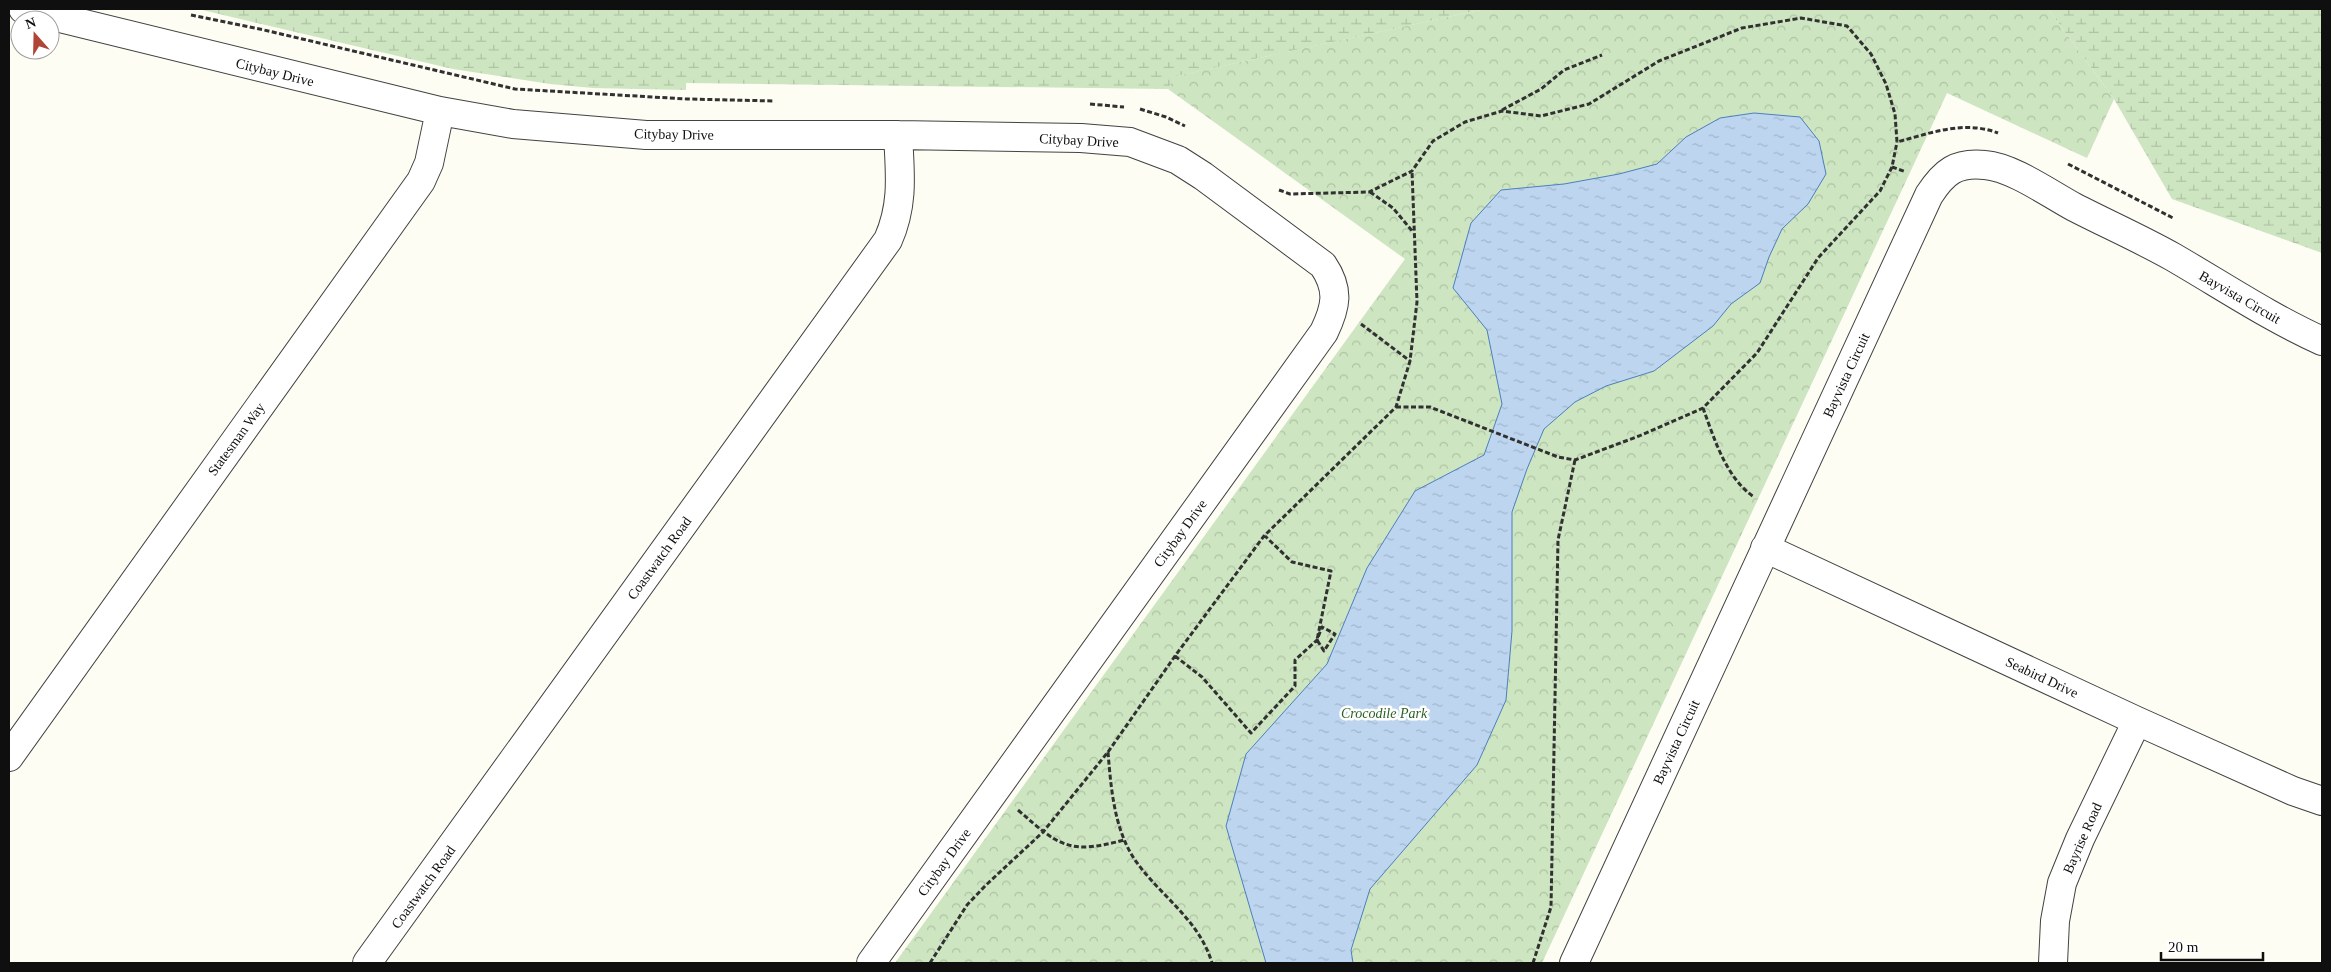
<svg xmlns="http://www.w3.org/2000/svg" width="2331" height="972" font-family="'Times New Roman',serif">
  <defs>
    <pattern id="wetland-marsh" width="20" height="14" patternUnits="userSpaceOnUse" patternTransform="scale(1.25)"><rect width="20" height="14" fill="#cde5c0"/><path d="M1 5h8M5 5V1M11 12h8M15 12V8" fill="none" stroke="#afc3a4"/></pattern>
    <pattern id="park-crowns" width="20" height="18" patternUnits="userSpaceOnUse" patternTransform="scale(1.25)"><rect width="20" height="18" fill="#cde5c0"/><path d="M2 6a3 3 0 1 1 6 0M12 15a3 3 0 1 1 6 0" fill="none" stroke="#afc3a4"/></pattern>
    <pattern id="water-ripples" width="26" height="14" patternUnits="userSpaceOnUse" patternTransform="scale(1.25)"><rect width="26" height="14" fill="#bdd5ef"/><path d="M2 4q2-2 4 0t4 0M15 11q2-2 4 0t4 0" fill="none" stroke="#a1b6cc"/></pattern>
  </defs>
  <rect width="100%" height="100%" fill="#fdfdf3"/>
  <path fill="url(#wetland-marsh)" d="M198 9H1485L1177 76 1168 89 686 83V90L593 88 550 84 453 69Z
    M2048 9H2322V253L2172 199 2114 99Z"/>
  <path fill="url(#park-crowns)" d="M1485 9H2048L2114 99 2087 158 1947 93 1542 963H895L1405 259 1168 89 1176 76Z"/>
  <path fill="url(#water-ripples)" stroke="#4c7fbe" d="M1754 113 1800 117 1819 141 1826 174 1808 204 1782 229 1769 257 1760 283 1731 304 1713 326 1654 371 1606 386 1575 402 1544 429 1527 469 1512 512V631L1506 700 1477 765 1370 889 1351 950 1353 963H1266L1226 826 1246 754 1327 664 1367 568 1415 491 1484 455 1502 404 1487 330 1453 288 1471 223 1501 190 1564 184 1619 174 1657 164 1686 137 1720 118Z"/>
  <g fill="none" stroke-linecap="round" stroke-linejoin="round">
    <defs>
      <path id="minor" d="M23 9 440 111 513 124 646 135H898L1081 138 1130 142 1178 160 1203 176 1323 265C1340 290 1336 307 1324 332L871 963
        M1765 548 2137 721 2293 791 2322 801
        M9 757 421 181 429 163 440 111
        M367 963 888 240C904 204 900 173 898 135
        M1574 963 1929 195C1944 172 1956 162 1985 165 2012 167 2050 194 2074 207 2107 224 2141 239 2173 257 2223 286 2269 317 2322 341
        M2053 963 2055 921 2062 883 2080 839 2137 721"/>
    </defs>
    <use href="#minor" stroke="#424242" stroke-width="30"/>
    <path stroke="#313131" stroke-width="3" stroke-dasharray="5 2.5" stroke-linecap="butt" d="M191 15 264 30 515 89 687 99 774 101
      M1090 104 1124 107
      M1140 109 1166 117 1185 126
      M1502 110 1541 89 1564 70 1602 55
      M2068 164 2173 218
      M1892 167 1906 172
      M1279 190 1290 194 1369 192 1412 171 1433 141 1465 122 1502 111 1541 116 1589 104 1659 61 1742 28 1801 18 1847 26 1871 54 1886 84 1895 114 1897 142C1931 133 1964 120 1998 133
      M1370 192 1393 208 1413 232
      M1361 324 1410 361
      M1396 407H1430L1558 457 1575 460 1639 436 1703 408 1757 353 1818 258 1880 191 1892 167 1897 142
      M1703 408C1714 438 1726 478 1754 497
      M1175 656 1202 677 1251 733 1295 686V660L1317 640 1322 627 1335 634 1324 651 1317 640 1331 571 1292 562 1265 536
      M1108 752 1175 656 1264 536 1396 407 1410 361 1417 302 1412 171
      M1018 810C1059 846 1069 855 1124 840
      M930 963 967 905 986 885 1043 832 1108 752C1111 788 1114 829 1135 860 1160 896 1199 919 1212 963
      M1533 963 1551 907 1558 540 1575 460"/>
    <use href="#minor" stroke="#fff" stroke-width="28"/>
  </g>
  <g text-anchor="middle" stroke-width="5" stroke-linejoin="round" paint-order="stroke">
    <g font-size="14" fill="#0f0f0f" stroke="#fff">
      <text transform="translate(275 72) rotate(14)" y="5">Citybay Drive</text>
      <text transform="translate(674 134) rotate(1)" y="5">Citybay Drive</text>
      <text transform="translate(1079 140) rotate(3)" y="5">Citybay Drive</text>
      <text transform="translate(2240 297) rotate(30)" y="5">Bayvista Circuit</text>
      <text transform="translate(1846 375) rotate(-65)" y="5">Bayvista Circuit</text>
      <text transform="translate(236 439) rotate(-54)" y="5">Statesman Way</text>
      <text transform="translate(1180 533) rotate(-54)" y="5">Citybay Drive</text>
      <text transform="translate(659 558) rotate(-54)" y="5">Coastwatch Road</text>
      <text transform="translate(2042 677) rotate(25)" y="5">Seabird Drive</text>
      <text transform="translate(1676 742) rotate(-65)" y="5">Bayvista Circuit</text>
      <text transform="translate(2082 838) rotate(-66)" y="5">Bayrise Road</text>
      <text transform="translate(944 862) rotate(-54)" y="5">Citybay Drive</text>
      <text transform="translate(423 887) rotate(-54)" y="5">Coastwatch Road</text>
    </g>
    <g font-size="14" font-style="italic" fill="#2a6026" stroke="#fff">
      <text x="1384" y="718">Crocodile Park</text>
    </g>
  </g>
  <rect width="2331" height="972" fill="none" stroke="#0f0f0f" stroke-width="20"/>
  <g transform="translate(35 35) rotate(340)"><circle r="24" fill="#ffffff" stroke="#9f9f9f"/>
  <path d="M0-4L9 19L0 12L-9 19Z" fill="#af4437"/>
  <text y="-8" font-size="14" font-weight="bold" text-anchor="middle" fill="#0f0f0f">N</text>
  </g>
  <path d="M2161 952v8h102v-8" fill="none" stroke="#0f0f0f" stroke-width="2.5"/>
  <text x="2168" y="952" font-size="15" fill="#0f0f0f" stroke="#ffffff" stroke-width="4" paint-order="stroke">20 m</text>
</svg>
